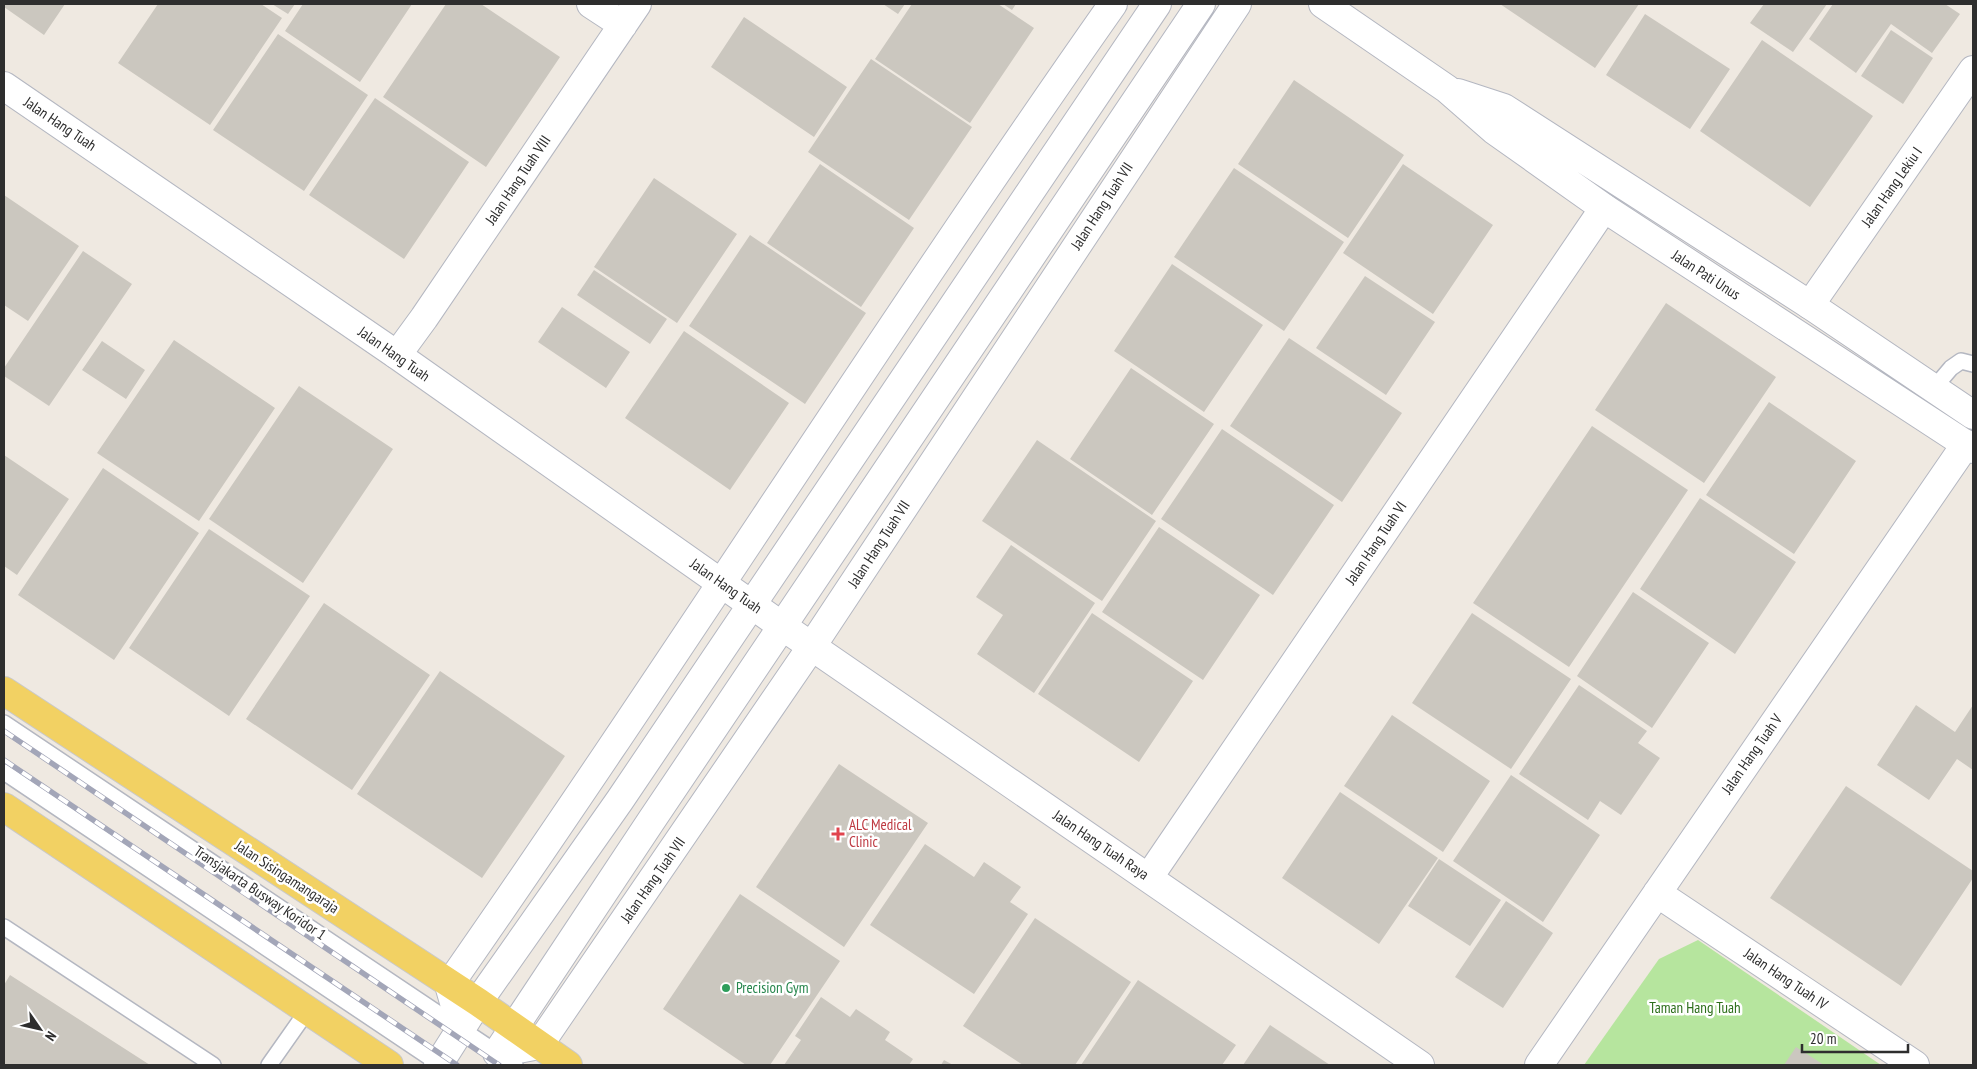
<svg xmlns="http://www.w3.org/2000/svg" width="1977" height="1069" font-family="'PT Sans Narrow',sans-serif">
  <rect width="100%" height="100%" fill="#efe9e1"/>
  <path fill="#b6e59e" d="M1698 940 1881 1065H1584L1659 959Z"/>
  <path fill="#cbc7bf" d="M4 4H65L44 35 4 7Z
    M158 4H261L282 18 210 125 118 63Z
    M272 4H295L288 14Z
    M303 4H412L360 82 285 31Z
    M446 4H481L560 57 486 167 383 97Z
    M883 4H905L898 14Z
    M912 4H998L1034 28 970 123 875 59Z
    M1003 4H1016L1012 10Z
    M1500 4H1639L1595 68Z
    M1764 4H1827L1793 52 1750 23Z
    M1833 4H1945L1960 14 1932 53 1891 24 1856 73 1809 39Z
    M1645 14 1730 69 1690 129 1606 75Z
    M744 17 847 87 814 137 711 67Z
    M1891 30 1933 58 1903 104 1861 76Z
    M278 34 368 95 304 191 213 130Z
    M1762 40 1873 116 1810 207 1700 131Z
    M871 59 972 127 909 220 808 152Z
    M1294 80 1404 155 1348 238 1238 164Z
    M375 98 469 162 404 259 309 195Z
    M820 164 914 228 861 307 767 243Z
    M1403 164 1493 225 1433 314 1343 253Z
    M1234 168 1344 242 1284 331 1174 257Z
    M654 178 737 234 677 323 594 267Z
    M4 195 79 246 28 321 4 305Z
    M750 235 866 313 805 404 689 326Z
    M83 251 132 284 49 406 4 376V368Z
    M1172 264 1263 325 1204 412 1114 351Z
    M594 270 667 319 650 344 577 295Z
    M1365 276 1435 322 1386 395 1316 348Z
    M1666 303 1776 377 1704 483 1595 410Z
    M562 307 630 352 606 388 538 342Z
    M684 331 789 403 730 490 625 418Z
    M1289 338 1402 413 1342 502 1230 426Z
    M174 340 275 408 199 521 97 453Z
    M102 341 145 370 126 399 82 370Z
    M1131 368 1214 424 1152 515 1070 459Z
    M299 386 393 449 303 583 209 519Z
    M1769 402 1856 461 1794 554 1706 495Z
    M1592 426 1688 490 1569 667 1473 603Z
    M1222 429 1334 505 1273 595 1161 519Z
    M1037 440 1156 521 1102 601 982 521Z
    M4 455 69 499 17 575 4 566Z
    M103 468 199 533 114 660 18 595Z
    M1700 498 1796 562 1735 654 1640 589Z
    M1159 527 1260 595 1203 680 1102 612Z
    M209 529 310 596 229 716 129 648Z
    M1011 545 1095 603 1034 693 977 654 1003 615 976 597Z
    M1633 592 1709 643 1652 728 1577 676Z
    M324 603 430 675 352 790 246 719Z
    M1092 613 1193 681 1139 762 1038 694Z
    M1472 613 1571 679 1511 769 1412 703Z
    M440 671 565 756 482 878 357 794Z
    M1579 685 1647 731 1638 743 1660 758 1621 815 1600 801 1588 820 1519 774Z
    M1916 705 1955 732 1973 705V770L1957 759 1929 800 1877 765Z
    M1392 715 1490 781 1443 852 1344 786Z
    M839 764 928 823 844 947 756 887Z
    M1511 775 1600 835 1543 922 1453 861Z
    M1846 786 1973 871V878L1901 986 1770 898Z
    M1340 792 1438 858 1379 944 1282 878Z
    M925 844 974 877 984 862 1021 887 1010 902 1028 914 974 994 870 925Z
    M1439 859 1501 900 1470 946 1408 906Z
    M740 894 840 961 770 1065H746L663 1009Z
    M1506 901 1553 933 1503 1008 1455 977Z
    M1035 918 1131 982 1075 1065H1023L963 1026Z
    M10 975 150 1065H4V985Z
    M1138 980 1236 1045 1222 1065H1081Z
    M821 997 850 1017 856 1009 890 1032 885 1040 913 1059 909 1065H784L801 1040 795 1036Z
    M1270 1025 1330 1065H1243Z
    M1796 1047 1824 1065H1784Z
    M944 1060 953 1065H941Z"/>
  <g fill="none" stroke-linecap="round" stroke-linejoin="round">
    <defs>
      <path id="lane" d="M1934 388 1951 368 1961 361 1973 364
        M4 723 515 1065
        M4 772 441 1065
        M4 927 213 1065
        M269 1065 307 1011"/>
      <path id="street" d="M591 4 623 25
        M1810 305 1973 70
        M397 355 424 318 637 4
        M1149 877 1604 208
        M1657 893 1915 1065
        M455 1006 449 985C675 661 886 327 1113 4
        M501 1047 651 821 1201 4
        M497 1053 539 1045 812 646 1237 4
        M438 1065 478 1002 620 800 1157 4
        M1539 1065 1966 444"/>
      <path id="secondary" d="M1323 4 1447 89 1494 130 1604 208 1973 449
        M4 86 397 355 782 626 1420 1065
        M1458 93 1504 108 1810 305 1973 415"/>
      <path id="primary" d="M4 691 478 1002 568 1065
        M4 807 389 1065"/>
    </defs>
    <use href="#lane" stroke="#b4b7c1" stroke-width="18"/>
    <use href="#street" stroke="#b4b7c1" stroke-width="30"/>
    <use href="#secondary" stroke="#b4b7c1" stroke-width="30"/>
    <use href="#primary" stroke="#c9c9c9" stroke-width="30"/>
    <use href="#lane" stroke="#fff" stroke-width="15"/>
    <use href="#street" stroke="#fff" stroke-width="28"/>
    <use href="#secondary" stroke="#fff" stroke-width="28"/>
    <use href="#primary" stroke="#f2d163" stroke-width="28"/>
    <defs>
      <path id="rail" d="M4 731 499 1065
        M4 760 457 1065"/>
    </defs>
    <use href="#rail" stroke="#a3a6b8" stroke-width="5.5"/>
    <use href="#rail" stroke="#fff" stroke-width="4" stroke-dasharray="11" stroke-linecap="butt"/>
  </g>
  <path fill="#e0444e" stroke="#fff" stroke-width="2" d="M835.5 826.5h5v5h5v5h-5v5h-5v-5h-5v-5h5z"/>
  <circle fill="#2e9e5b" stroke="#fff" stroke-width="2" cx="726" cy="988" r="5"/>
  <g text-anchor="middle" stroke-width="5" stroke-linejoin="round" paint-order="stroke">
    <g font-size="15" fill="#2e2e2e" stroke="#fff">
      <text transform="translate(60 124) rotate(34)" y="5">Jalan Hang Tuah</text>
      <text transform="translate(518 180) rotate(-56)" y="5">Jalan Hang Tuah VIII</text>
      <text transform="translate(1892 187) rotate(-55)" y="5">Jalan Hang Lekiu I</text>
      <text transform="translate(1102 206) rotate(-57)" y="5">Jalan Hang Tuah VII</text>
      <text transform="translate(1706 275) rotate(33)" y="5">Jalan Pati Unus</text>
      <text transform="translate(394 354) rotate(35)" y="5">Jalan Hang Tuah</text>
      <text transform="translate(1376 543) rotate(-56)" y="5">Jalan Hang Tuah VI</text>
      <text transform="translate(879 544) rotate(-57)" y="5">Jalan Hang Tuah VII</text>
      <text transform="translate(726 586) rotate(35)" y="5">Jalan Hang Tuah</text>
      <text transform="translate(1752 754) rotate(-55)" y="5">Jalan Hang Tuah V</text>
      <text transform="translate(1101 845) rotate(34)" y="5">Jalan Hang Tuah Raya</text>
      <text transform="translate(287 877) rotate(33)" y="5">Jalan Sisingamangaraja</text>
      <text transform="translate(653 880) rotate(-55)" y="5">Jalan Hang Tuah VII</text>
      <text transform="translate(260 893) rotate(34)" y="5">Transjakarta Busway Koridor 1</text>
      <text transform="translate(1786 979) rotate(34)" y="5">Jalan Hang Tuah IV</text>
    </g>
    <g font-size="15" fill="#be3a42" stroke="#fff" text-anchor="start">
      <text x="849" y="830">ALC Medical<tspan x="849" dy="17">Clinic</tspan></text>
    </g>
    <g font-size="15" fill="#27864d" stroke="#fff" text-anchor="start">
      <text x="736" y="993">Precision Gym</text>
    </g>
    <g font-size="15" fill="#2c6e1b" stroke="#fff">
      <text x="1695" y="1013">Taman Hang Tuah</text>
    </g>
  </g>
  <rect width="1977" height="1069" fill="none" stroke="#2e2e2e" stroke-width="10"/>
  <g transform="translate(40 1029) rotate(124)" stroke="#ffffff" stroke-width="4" paint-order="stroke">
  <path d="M0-4L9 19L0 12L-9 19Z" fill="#2e2e2e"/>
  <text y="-8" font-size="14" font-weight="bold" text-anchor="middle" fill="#2e2e2e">N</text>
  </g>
  <path d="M1802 1044v8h106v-8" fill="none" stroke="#2e2e2e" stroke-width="2.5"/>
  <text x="1810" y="1044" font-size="15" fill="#2e2e2e" stroke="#ffffff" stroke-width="4" paint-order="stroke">20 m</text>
</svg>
